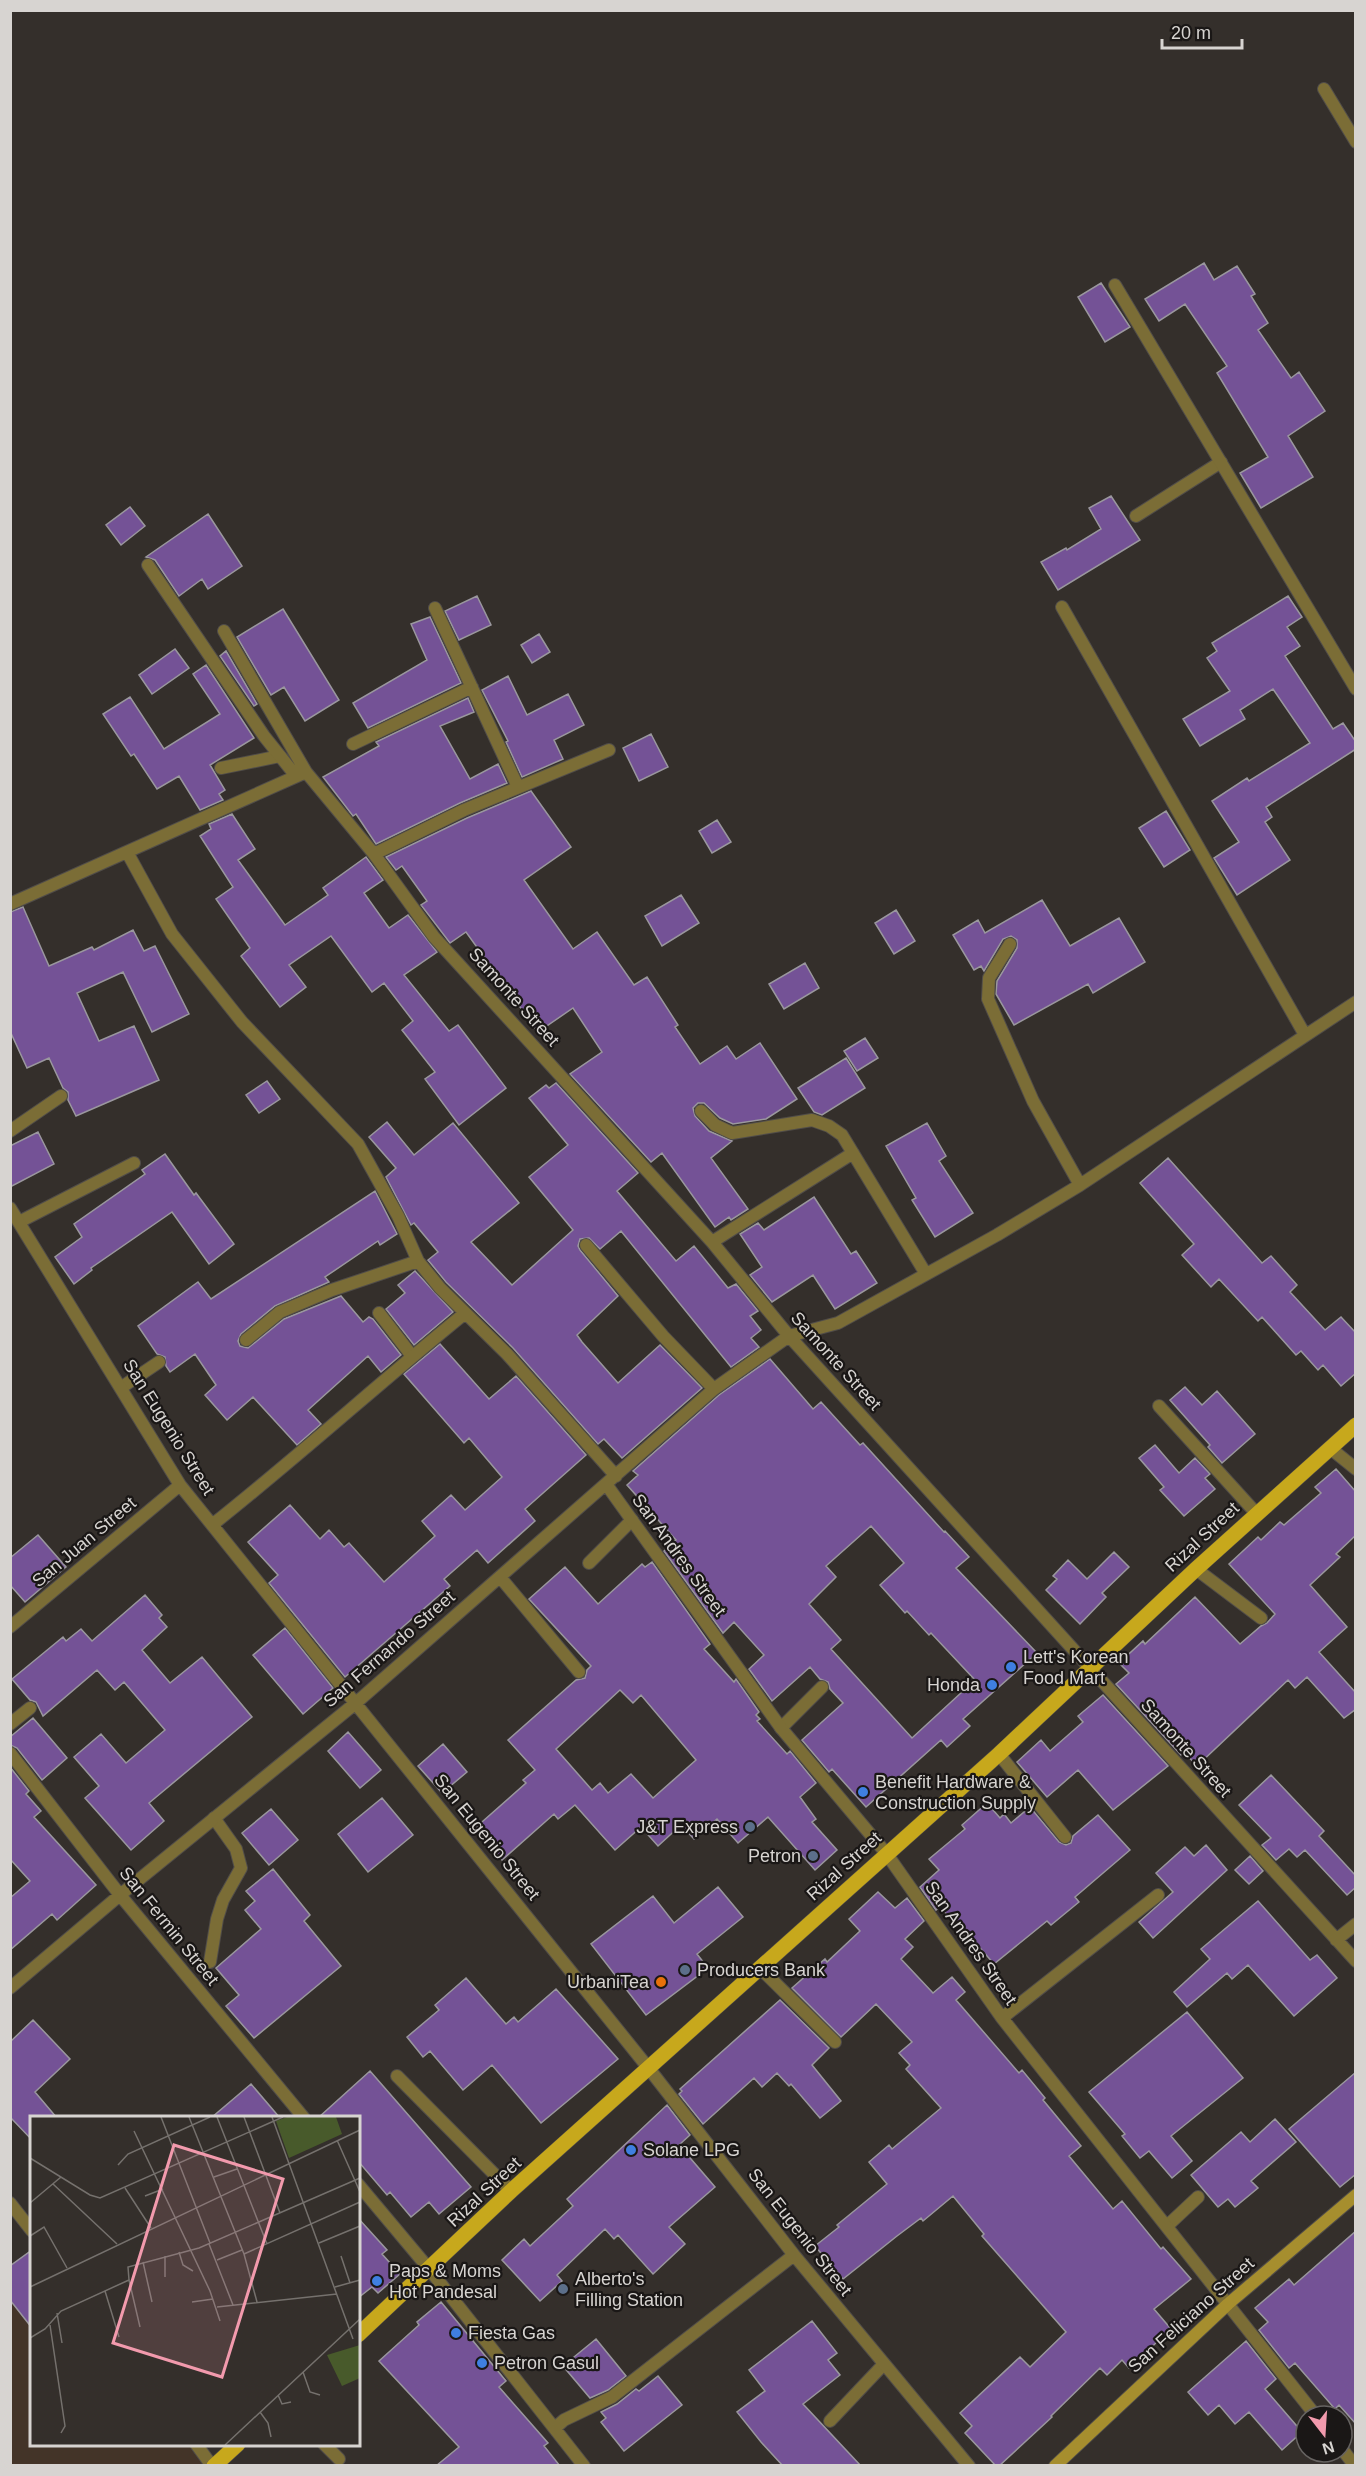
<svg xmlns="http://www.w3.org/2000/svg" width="1366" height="2476" font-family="Helvetica,sans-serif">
  <rect width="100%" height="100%" fill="#342f2b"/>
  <path fill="#433428" d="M31 2262 32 2444 193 2445 206 2461 200 2466H11V2278Z"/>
  <path fill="#745296" stroke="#9a979e" stroke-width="1.5" fill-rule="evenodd" d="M1204 263 1214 280 1237 266 1255 294 1251 296 1268 323 1258 330 1291 378 1299 372 1325 411 1288 436 1313 477 1261 508 1240 473 1268 457 1217 373 1227 366 1185 304 1159 321 1145 299Z
    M1101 283 1130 327 1105 342 1078 297Z
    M1111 496 1140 540 1058 590 1041 562 1066 548 1067 550 1101 529 1089 508Z
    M130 507 145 526 121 545 106 525Z
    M208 514 242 566 208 589 202 579 179 596 155 560 146 557Z
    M477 596 491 625 459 640 445 611Z
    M1288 596 1302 617 1287 627 1300 646 1285 656 1333 729 1343 723 1356 742V749L1266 807 1272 817 1265 822 1290 860 1237 895 1214 858 1239 842 1212 801 1247 778 1249 781 1310 743 1273 689 1240 710 1245 719 1200 746 1183 719 1230 691 1207 658 1217 651 1212 643Z
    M283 609 339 700 305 721 284 687 271 695 237 637Z
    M430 617 461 683 368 728 353 703 427 660 411 624Z
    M539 634 550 652 532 663 521 645Z
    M175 649 189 668 152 694 139 675Z
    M226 651 257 704 254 706 220 656Z
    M206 665 254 738 210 765 225 790 219 794 223 800 200 810 179 776 157 789 134 754 131 756 103 714 130 697 164 749 220 714 193 674Z
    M508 676 527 715 568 694 584 725 554 740 563 759 522 777 506 742 508 741 482 690Z
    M468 698 474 712 440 726 470 779 498 764 507 783 460 803 376 844 356 814 353 816 323 777 379 746 376 742Z
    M651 734 668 767 639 781 623 748Z
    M531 791 571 847 524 880 573 949 597 932 634 985 647 977 678 1025 675 1027 700 1064 727 1046 736 1059 760 1043 797 1099 766 1119 733 1124 720 1118 704 1103H698L693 1108 695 1116 709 1131 732 1141 711 1158 748 1209 731 1220 729 1217 715 1227 662 1153 651 1162 570 1074 602 1052 573 1008 538 1032 466 932 450 943 421 905 427 901 402 866 396 870 386 857 467 818Z
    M1166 811 1190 850 1164 867 1139 828Z
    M232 814 255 849 238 860 285 925 328 895 323 888 366 857 383 880 364 893 389 928 408 915 437 952 404 975 449 1031 458 1025 506 1088 459 1125 425 1079 435 1072 402 1030 413 1021 384 983 372 992 331 936 289 965 306 987 280 1007 241 956 250 948 216 899 233 887 200 836 211 829 209 824Z
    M717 820 731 842 712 853 699 831Z
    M681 895 699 923 662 946 645 916Z
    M1042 900 1070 946 1119 918 1145 962 1093 993 1088 984 1014 1025 996 994 997 981 1017 948V940L1011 936 1003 939 984 971 981 966 974 970 953 935 978 920 985 933Z
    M23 907 49 966 92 947 94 950 133 930 144 951 155 946 189 1014 152 1032 123 972 77 993 99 1041 134 1026 159 1080 76 1116 68 1100V1092L63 1088 49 1058 27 1068 10 1031V912Z
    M896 910 915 941 894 954 875 923Z
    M805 963 819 988 784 1009 769 984Z
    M865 1038 878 1058 857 1071 844 1051Z
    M846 1058 865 1088 822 1115 814 1112 798 1088Z
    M267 1081 280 1099 259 1113 246 1095Z
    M556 1083 638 1173 617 1191 676 1261 694 1246 728 1288 736 1284 758 1311 750 1316 761 1330 751 1338 759 1347 731 1367 621 1231 600 1249 589 1238 580 1239 578 1246 580 1250 618 1296 577 1335 582 1342 618 1383 660 1345 702 1388 622 1458 604 1439 598 1444 513 1348 446 1282 428 1260 438 1252 414 1223 411 1225 386 1177 396 1168 369 1137 387 1122 414 1155 453 1123 519 1203 471 1242 512 1285 573 1230 529 1177 568 1145 529 1098 546 1085 549 1088Z
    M927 1123 946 1156 939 1161 973 1213 935 1237 912 1200 916 1198 886 1146Z
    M38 1132 54 1164 10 1187V1146Z
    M165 1154 194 1195 196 1193 234 1244 209 1264 172 1212 91 1268 92 1270 74 1284 55 1257 82 1237 74 1224 145 1174 142 1170Z
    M1168 1158 1262 1263 1271 1256 1297 1285 1290 1292 1325 1330 1341 1317 1356 1333V1373L1341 1386 1323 1365 1318 1370 1301 1351 1296 1355 1262 1317 1258 1321 1219 1279 1211 1287 1182 1255 1194 1244 1140 1183Z
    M375 1191 397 1234 380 1245 378 1241 325 1277 329 1282 275 1306 241 1334 238 1341 240 1346 248 1348 284 1319 341 1296 363 1322 369 1317 373 1319 401 1355 381 1372 368 1356 308 1410 321 1424 297 1445 253 1397 227 1420 205 1395 216 1385 195 1354 170 1372 166 1366 165 1357 157 1354 138 1326 198 1282 211 1299Z
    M814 1197 851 1254 856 1251 877 1283 835 1309 813 1275 772 1302 750 1275 762 1267 740 1234 758 1223 764 1230Z
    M415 1271 453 1312 414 1345 386 1309 405 1293 398 1285Z
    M440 1344 489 1399 516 1376 586 1455 525 1509 535 1521 488 1563 477 1550 444 1579 450 1586 345 1677 269 1583 278 1575 248 1542 290 1505 320 1539 329 1530 344 1547 349 1543 384 1582 435 1536 422 1521 451 1495 465 1510 502 1477 469 1438 464 1443 404 1374Z
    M770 1359 813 1409 821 1402 860 1445 863 1443 944 1532 945 1531 969 1557 956 1568 1037 1653 963 1719 970 1726 947 1747 941 1740 866 1807 832 1769 829 1772 802 1740 843 1703 830 1689 828 1682 820 1679 810 1667 772 1701 749 1669 764 1655 734 1622 723 1633 664 1551 676 1540 627 1485 638 1475 633 1471 719 1395ZM871 1526 904 1563 880 1585 905 1613 907 1611 929 1635 931 1633 975 1680 912 1738 831 1649 841 1640 809 1604 836 1577 826 1566Z
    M1185 1387 1202 1405 1217 1391 1255 1434 1222 1463 1208 1447 1210 1445 1170 1400Z
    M1155 1445 1179 1473 1195 1458 1210 1474 1205 1478 1215 1489 1184 1516 1160 1490 1164 1487 1139 1458Z
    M1336 1469 1356 1492V1535L1336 1554 1340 1557 1310 1585 1347 1627 1319 1652 1356 1693V1709L1344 1718 1307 1677 1295 1688 1288 1680 1197 1766 1184 1752 1181 1755 1116 1684 1129 1673 1119 1663 1143 1641 1145 1644 1195 1597 1240 1644 1261 1626 1267 1623 1275 1614 1229 1564 1258 1537 1261 1540 1280 1522 1284 1525 1321 1493 1315 1487Z
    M38 1535 66 1567 25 1602 10 1585V1558Z
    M1114 1552 1129 1567 1102 1593 1106 1597 1080 1624 1046 1590 1057 1579 1053 1576 1068 1560 1087 1579Z
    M652 1562 710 1644 704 1649 734 1682 736 1679 759 1712 756 1715 760 1719 757 1721 787 1754 790 1751 816 1783 800 1797 816 1819 812 1822 837 1850 815 1870 768 1817 738 1843 717 1819 694 1839 681 1825 658 1846 641 1827 615 1850 575 1805 558 1819 554 1814 502 1860 474 1829 526 1783 523 1780 535 1770 508 1740 576 1680 585 1678 587 1670 591 1666 529 1599 565 1567 598 1604 642 1564 645 1567ZM620 1690 633 1703 641 1695 696 1760 653 1798 631 1774 608 1793 600 1783 592 1790 556 1749Z
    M145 1595 162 1615 159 1618 167 1627 142 1650 170 1683 202 1657 252 1717 149 1803 164 1821 131 1850 85 1798 99 1786 74 1757 101 1734 126 1763 165 1730 124 1682 115 1690 97 1670 43 1716 36 1702 30 1700 12 1679 63 1637 66 1641 81 1629 92 1641Z
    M285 1628 333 1688 303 1714 253 1655Z
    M1103 1695 1168 1766 1113 1810 1078 1770 1047 1797 1017 1762 1041 1740 1050 1751 1083 1722 1078 1716Z
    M33 1718 67 1758 42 1780 17 1748 10 1745V1737Z
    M348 1732 381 1770 360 1788 328 1751Z
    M443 1744 467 1772 442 1793 418 1766Z
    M10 1767 29 1791 26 1794 41 1811 34 1817 96 1885 57 1920 52 1914 10 1950V1898L30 1881 10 1859Z
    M1271 1775 1324 1831 1319 1836 1356 1876V1887L1347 1895 1305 1850 1297 1857 1289 1849 1276 1860 1262 1845 1271 1838 1239 1805Z
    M382 1798 413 1835 368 1872 338 1834Z
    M987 1803 1000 1818 1004 1814 1011 1823 1030 1807 1059 1842 1066 1845 1071 1843 1073 1836 1098 1815 1130 1850 1075 1897 1079 1902 1051 1925 1047 1921 994 1964 967 1933 964 1936 940 1906 936 1910 920 1887 939 1870 929 1859 965 1829 962 1825Z
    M271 1809 298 1840 269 1865 242 1833Z
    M1206 1845 1227 1870 1153 1938 1139 1922 1173 1892 1156 1873 1185 1847 1194 1856Z
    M1250 1856 1263 1871 1249 1884 1235 1870Z
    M273 1869 310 1915 304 1921 341 1966 254 2038 226 2006 239 1995 216 1968 261 1929 245 1910 255 1901 246 1891Z
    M718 1887 743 1917 697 1954 708 1968 646 2015 591 1944 653 1896 674 1923Z
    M878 1892 895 1908 907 1898 924 1921 905 1939 913 1947 901 1959 933 1993 952 1977 965 1992 956 2000 1019 2073 1022 2070 1045 2098 1043 2100 1081 2146 1069 2156 1113 2209 1122 2201 1161 2249 1163 2247 1191 2279 1154 2309 1171 2329 1129 2368 1122 2360 1107 2375 1100 2368 1051 2416 1052 2417 999 2466H996L965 2433 972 2426 960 2413 1020 2357 1030 2367 1066 2332 982 2236 984 2234 953 2196 923 2221 921 2218 897 2236 843 2279 815 2246 839 2227 837 2225 887 2184 869 2162 889 2145 892 2149 941 2108 906 2069 910 2065 899 2053 912 2042 876 2004 841 2037 792 1988 825 1959 827 1962 860 1931 849 1919Z
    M1258 1901 1310 1960 1317 1955 1337 1978 1294 2016 1248 1965 1232 1979 1227 1973 1187 2007 1174 1992 1210 1959 1201 1949Z
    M466 1978 506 2024 514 2017 518 2022 556 1989 618 2059 541 2123 492 2065 463 2090 430 2051 423 2057 407 2037 439 2010 435 2005Z
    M780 2000 829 2048 812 2065 841 2101 820 2118 791 2084 789 2086 777 2073 762 2087 754 2078 703 2124 679 2094 682 2091 680 2089Z
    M1187 2012 1243 2078 1171 2136 1192 2161 1172 2178 1149 2151 1140 2158 1122 2136 1125 2134 1089 2092Z
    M33 2020 70 2059 35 2092 57 2118H32V2140L10 2117V2042Z
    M370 2071 471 2187 439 2214 429 2202 411 2217 390 2192 387 2195 358 2161V2118H318Z
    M1356 2072V2174L1340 2187 1289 2129Z
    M251 2084 280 2118H211Z
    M667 2105 690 2135 679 2145 715 2187 669 2227 685 2244 653 2274 618 2235 614 2239 605 2229 557 2275 562 2281 540 2301 502 2260 524 2239 530 2246 573 2206 567 2199Z
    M1275 2119 1296 2142 1251 2181 1258 2188 1235 2207 1228 2199 1218 2207 1191 2175 1241 2132 1250 2142Z
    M358 2218 387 2250 382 2254 400 2274 378 2293 372 2287 358 2298Z
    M1356 2231V2424L1339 2405 1335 2409 1295 2363 1289 2368 1259 2330 1268 2322 1255 2308 1289 2279 1294 2285Z
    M32 2250V2328L10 2300V2266Z
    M441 2302 506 2381 499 2387 548 2443 544 2446 560 2466H436L459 2447 379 2361 419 2325 417 2322Z
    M812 2321 837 2353 828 2360 840 2375 803 2404 861 2466H783L761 2442 737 2412 765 2391 749 2370Z
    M596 2339 626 2376 608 2390 590 2398 563 2366Z
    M1246 2341 1276 2379 1265 2389 1302 2432 1282 2450 1249 2412 1235 2424 1219 2405 1208 2415 1188 2392Z
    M658 2376 682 2405 624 2451 601 2422 606 2418 601 2412 617 2404 636 2389 639 2391Z"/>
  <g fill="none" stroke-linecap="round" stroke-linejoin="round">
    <defs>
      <path id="lane" d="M1136 516 1221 462
        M221 768 280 756
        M10 1131 61 1096
        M19 1222 134 1163
        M379 1313 412 1356
        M122 1387 159 1362
        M1159 1406 1256 1513
        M589 1563 632 1520
        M1196 1569 1261 1618
        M10 1724 30 1708
        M781 1728 822 1687
        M999 1754 1065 1837
        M210 1962 217 1919 223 1900 241 1868 236 1849 214 1818
        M761 1969 835 2042
        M1167 2226 1198 2197
        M830 2421 883 2365
        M324 2444 339 2459"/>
      <path id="street" d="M1324 89 1356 142
        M1115 285 1356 689
        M148 565 264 736 296 776
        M1062 607 1305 1035
        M435 608 518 787
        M224 631 306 772 374 854 434 937 712 1242 789 1336 1356 1961
        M353 744 472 687
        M127 852 172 934 242 1022 358 1144 398 1216 418 1261 440 1288 507 1354 616 1476
        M374 854 464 810 609 750
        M10 904 306 772
        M1010 944 989 978 988 999 1033 1101 1080 1185
        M701 1111 715 1125 732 1133 812 1120 829 1126 842 1135 926 1274
        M10 1208 180 1485 650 2070 794 2255 969 2466
        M712 1242 853 1153
        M586 1245 663 1336 714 1389
        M246 1340 280 1312 332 1290 418 1261
        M1330 1448 1356 1469
        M606 1484 781 1728 886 1853 1002 2018 1316 2416
        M212 1525C298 1457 379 1383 464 1314
        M500 1577 579 1672
        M10 1627 180 1485
        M10 1753 120 1895 304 2118
        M1336 1940 1356 1924
        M10 1988 120 1895 357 1702 714 1389 789 1336 838 1323 997 1235 1080 1185 1356 1002
        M1002 2018 1158 1895
        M397 2076 511 2191
        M358 2184 430 2270 584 2466
        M10 2203 32 2231
        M555 2428 564 2420 612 2397 794 2255
        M196 2444 212 2466
        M1342 2449 1355 2466"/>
      <path id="secondary" d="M1055 2466 1228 2304 1356 2195"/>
      <path id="primary" d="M358 2335 511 2191 999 1754 1196 1569 1356 1425
        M214 2466 238 2444"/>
    </defs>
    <use href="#lane" stroke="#514d49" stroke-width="14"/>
    <use href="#street" stroke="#514d49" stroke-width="14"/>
    <use href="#secondary" stroke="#514d49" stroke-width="14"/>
    <use href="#primary" stroke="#514d49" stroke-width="16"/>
    <use href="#lane" stroke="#7b6d36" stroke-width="12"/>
    <use href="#street" stroke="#7b6d36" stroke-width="12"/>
    <use href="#secondary" stroke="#a68e2e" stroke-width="12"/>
    <use href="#primary" stroke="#c7a81c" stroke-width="15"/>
  </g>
  <g fill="#3f7fe0" stroke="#1a1716" stroke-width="2">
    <circle cx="1011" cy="1667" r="6"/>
    <circle cx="992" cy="1685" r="6"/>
    <circle cx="863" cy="1792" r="6"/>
    <circle cx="631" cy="2150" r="6"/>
    <circle cx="377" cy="2281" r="6"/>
    <circle cx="456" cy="2333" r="6"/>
    <circle cx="482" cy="2363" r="6"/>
  </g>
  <g fill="#5c6f8a" stroke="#1a1716" stroke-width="2">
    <circle cx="750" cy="1827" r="6"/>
    <circle cx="813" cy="1856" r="6"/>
    <circle cx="685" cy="1970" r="6"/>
    <circle cx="563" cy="2289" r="6"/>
  </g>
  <circle fill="#e8710a" stroke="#1a1716" stroke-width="2" cx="661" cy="1982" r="6"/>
  <g text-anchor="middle" stroke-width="4.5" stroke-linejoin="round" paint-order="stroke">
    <g font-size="18" fill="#d7d4d1" stroke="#1a1716">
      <text transform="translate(514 997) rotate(48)" y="6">Samonte Street</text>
      <text transform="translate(836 1361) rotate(48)" y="6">Samonte Street</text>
      <text transform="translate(169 1427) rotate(58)" y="6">San Eugenio Street</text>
      <text transform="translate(1202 1537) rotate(-43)" y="6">Rizal Street</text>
      <text transform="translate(84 1542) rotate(-40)" y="6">San Juan Street</text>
      <text transform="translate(679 1555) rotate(54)" y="6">San Andres Street</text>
      <text transform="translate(389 1649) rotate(-41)" y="6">San Fernando Street</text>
      <text transform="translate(1186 1748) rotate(48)" y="6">Samonte Street</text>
      <text transform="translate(487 1837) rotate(51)" y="6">San Eugenio Street</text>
      <text transform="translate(844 1866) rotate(-42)" y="6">Rizal Street</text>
      <text transform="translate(169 1926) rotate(51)" y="6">San Fermin Street</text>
      <text transform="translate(971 1943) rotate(55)" y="6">San Andres Street</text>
      <text transform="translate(484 2192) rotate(-43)" y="6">Rizal Street</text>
      <text transform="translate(800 2232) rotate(52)" y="6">San Eugenio Street</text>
      <text transform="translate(1191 2315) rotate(-42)" y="6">San Feliciano Street</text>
    </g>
    <g font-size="18" fill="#d7d4d1" stroke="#1a1716" text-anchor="start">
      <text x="1023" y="1663">Lett's Korean<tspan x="1023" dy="21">Food Mart</tspan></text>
      <text x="980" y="1691" text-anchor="end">Honda</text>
      <text x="875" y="1788">Benefit Hardware &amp;<tspan x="875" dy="21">Construction Supply</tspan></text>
      <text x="738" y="1833" text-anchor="end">J&amp;T Express</text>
      <text x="801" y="1862" text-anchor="end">Petron</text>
      <text x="697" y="1976">Producers Bank</text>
      <text x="649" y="1988" text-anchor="end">UrbaniTea</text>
      <text x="643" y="2156">Solane LPG</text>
      <text x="389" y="2277">Paps &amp; Moms<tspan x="389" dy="21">Hot Pandesal</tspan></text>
      <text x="575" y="2285">Alberto's<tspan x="575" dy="21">Filling Station</tspan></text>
      <text x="468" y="2339">Fiesta Gas</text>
      <text x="494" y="2369">Petron Gasul</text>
    </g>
  </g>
  <g transform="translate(30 2116)">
    <rect width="330" height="330" fill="#342f2b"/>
    <path d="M257 1H306L312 18 259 42 246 5ZM330 229V262L312 270 297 239Z" fill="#485a2b"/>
    <path fill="none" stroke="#75716d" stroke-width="1.5" d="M131 1 180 127M159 1 214 138 227 186M187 1 237 128M214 1 250 97M242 1 323 223M104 15 180 175 190 205M307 24 330 76M0 42 60 79 70 82 253 1M88 49 98 38 180 1M184 61 207 53M23 68 87 128M95 72 121 112M115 80 133 73M0 87 31 61M0 120 14 111 37 152M289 127 330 110M179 128 203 189M149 136 153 149 163 155M214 138 330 86M311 140 320 167M187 144 212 134M113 146 122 186M135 161V140M99 164 110 211M0 171 330 14M305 171 330 164M75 175 89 221M162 186 183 183M187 191 307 178M27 197 32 227M20 209 35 310 31 317M0 222 15 213 31 195 99 164 98 151 169 132 330 62M273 256 280 276 290 279M248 279 252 288 261 286M230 296 238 307 241 321M195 329 330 203"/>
    <path fill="#f29aad" fill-opacity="0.15" stroke="#f29aad" stroke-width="3" d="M144 29 253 63 192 261 83 227Z"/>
    <rect width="330" height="330" fill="none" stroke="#d7d4d1" stroke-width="3"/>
  </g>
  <rect width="1366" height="2476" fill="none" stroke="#d7d4d1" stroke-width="24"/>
  <g transform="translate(1324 2434) rotate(163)"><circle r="28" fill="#1a1716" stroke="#666361" stroke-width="1.5"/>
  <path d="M0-4.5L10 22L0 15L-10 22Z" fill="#f29aad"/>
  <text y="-9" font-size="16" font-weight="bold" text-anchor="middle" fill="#d7d4d1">N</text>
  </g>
  <path d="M1162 39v9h80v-9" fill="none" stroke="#d7d4d1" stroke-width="3"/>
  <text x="1171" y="39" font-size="18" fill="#d7d4d1" stroke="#1a1716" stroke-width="4.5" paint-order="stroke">20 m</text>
</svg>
